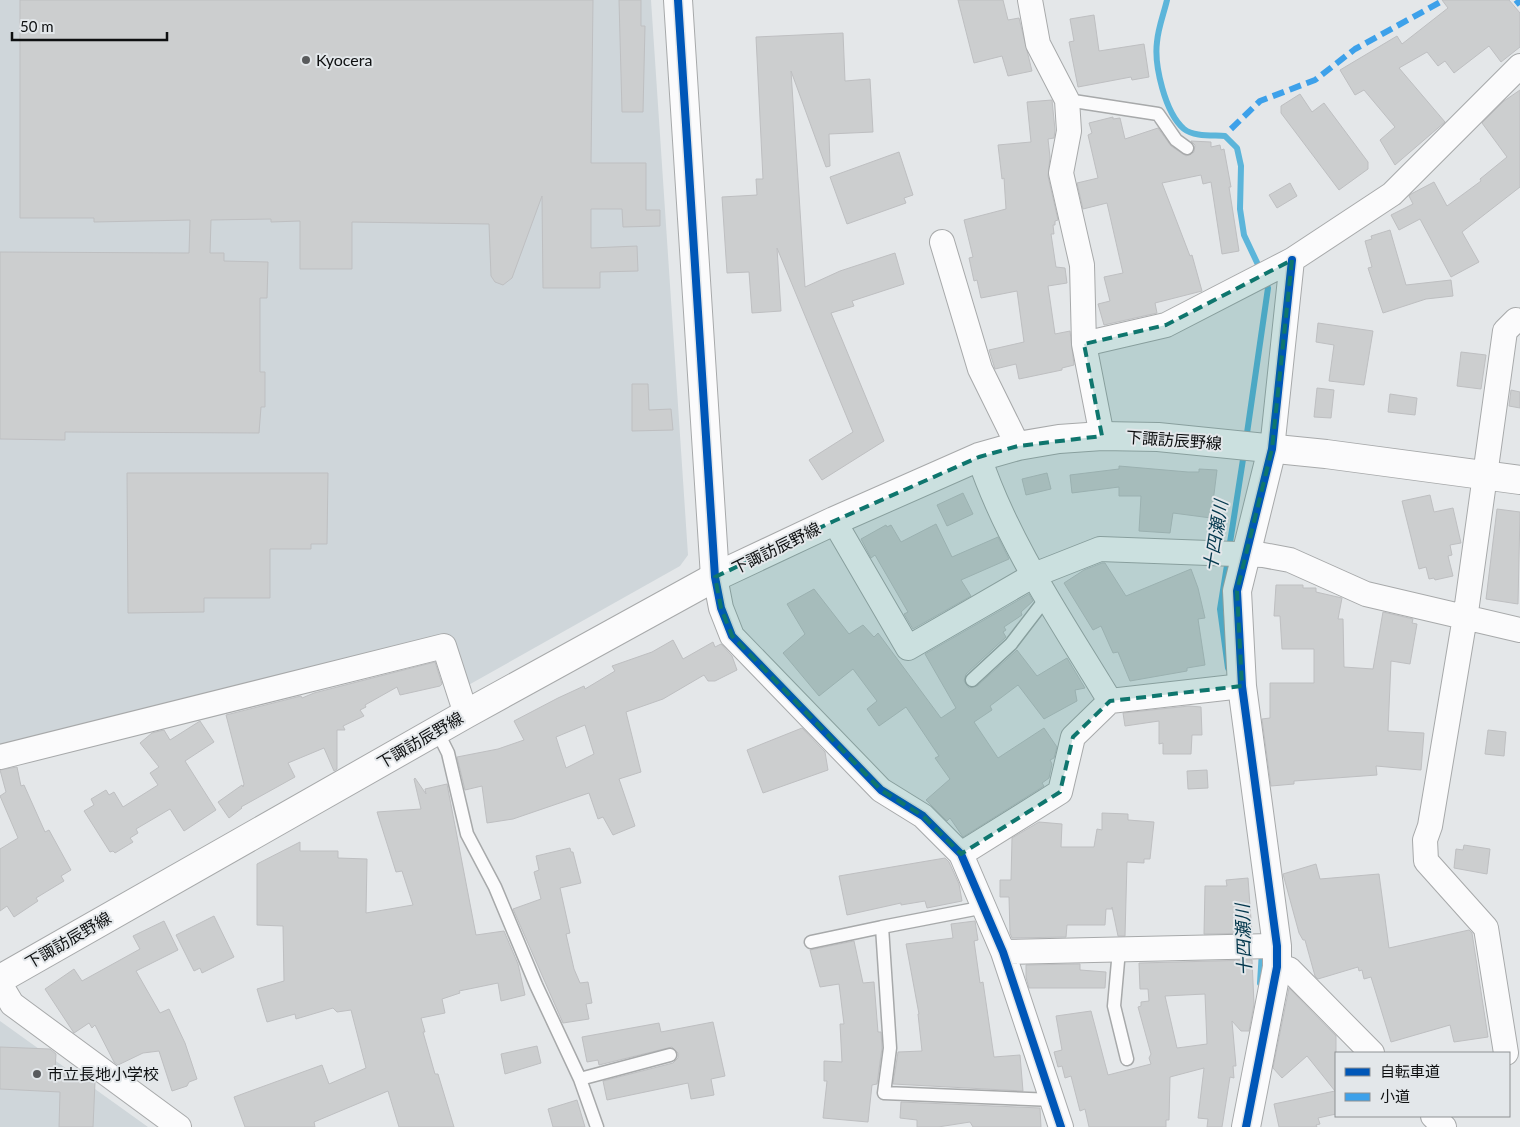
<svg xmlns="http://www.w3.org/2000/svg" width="1520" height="1127" font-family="Lato,'Noto Sans JP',sans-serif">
  <rect width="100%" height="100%" fill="#e4e7e9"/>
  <path fill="#cfd6da" d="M0 0H651L688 555 680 566 465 687 450 637 0 750Z
    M0 1021 148 1127H0Z"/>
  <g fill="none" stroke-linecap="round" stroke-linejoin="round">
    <path stroke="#5cb5da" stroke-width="6" d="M1167 0C1164 13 1158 28 1157 42 1154 65 1165 113 1184 129 1194 137 1213 135 1225 136L1237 148 1241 166 1240 209 1244 235 1261 271
      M1246 440 1268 288 1265 280
      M1229 549 1244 453
      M1228 668 1220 609 1228 559
      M1260 983 1262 951"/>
  </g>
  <path fill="#cccecf" stroke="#bebfc1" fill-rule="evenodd" d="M20 0H593L591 163H646V210H660V226L623 227 622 209H591V248L637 246 638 271 600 272V288H543L542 196 512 278 503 285 495 282 491 276 489 224 352 222V269H300V221L271 222V219L211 220 210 253H224V261L268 262 267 298H260V372H265V407H261L259 433 65 432V440L0 439V252L189 253 190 220 94 222V218H20Z
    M619 0H641V26H645L643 112H622Z
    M958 0H1003L1008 20 1019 18 1032 71 1008 76 1002 56 974 63Z
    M1442 0H1509L1520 13V47L1501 62 1489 46 1454 73 1445 61 1438 66 1427 52 1399 68 1445 122 1395 165 1380 140 1395 127 1364 90 1355 95 1340 70 1397 36 1402 44 1448 8Z
    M1094 15 1099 51 1144 44 1149 77 1132 80 1131 77 1078 87 1069 42 1074 41 1070 19Z
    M843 33 845 81 870 79 873 132 829 134 830 166 826 167 791 71 805 287 840 271 895 253 904 284 852 301 854 306 831 313 884 441 822 480 809 460 853 432 777 248 781 311 752 313 749 272 727 273 722 197 757 195 756 179H763L756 37Z
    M1520 90V187L1462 232 1479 262 1451 277 1420 219 1399 230 1391 215 1413 204 1409 196 1411 194 1434 182 1447 206 1481 181 1480 179 1507 157 1482 123 1504 101Z
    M1300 94 1312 112 1324 103 1368 162V169L1339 190 1281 113V106Z
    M1052 100 1055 130 1054 138 1048 139 1050 157 1048 176 1058 220 1055 221V225H1053L1054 234H1051L1056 267 1065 268 1067 283 1048 286 1055 334 1070 331 1074 365 1062 368V370L1019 379 1016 364 995 369 989 350 1024 342 1017 291 981 298 977 280 974 281 969 258 973 257 964 220 1006 209 1004 178 1002 179 998 145 1031 142 1027 102Z
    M1113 117V119L1120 118 1125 139 1158 128 1171 146 1186 156 1194 152 1195 145 1191 141 1211 142V147L1220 145 1221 150 1224 149 1231 187H1229L1239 251 1222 254 1211 182 1203 184 1201 175 1162 183 1190 256 1192 255 1202 291 1155 303 1157 313 1104 325 1098 304 1110 301 1104 277 1123 273 1107 203 1083 209 1077 183 1098 178 1088 135 1092 133 1089 123Z
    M899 152 913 195 904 198 906 203 847 224 830 177Z
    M1290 183 1297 196 1277 208 1269 195Z
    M1390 230 1406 285 1451 280 1453 296 1426 299 1383 313 1368 268 1372 267 1365 241 1372 239 1371 236Z
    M1318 323 1373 331 1364 385 1329 381 1334 345 1316 342Z
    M1461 352 1486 355 1481 389 1457 386Z
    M632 384H648L649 410 671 409 673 430 632 431Z
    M1317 388 1334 390 1331 418 1314 417Z
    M1511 390 1520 392V408L1509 406Z
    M1390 394 1417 398 1415 415 1388 412Z
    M1119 466 1188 472H1199V469L1217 470 1211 518 1173 513 1170 533 1139 531 1141 496H1119V487L1072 493 1070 475 1119 469Z
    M127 473H328L327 544H311V549H270V598H204V612L128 613Z
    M1047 473 1051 489 1026 495 1022 479Z
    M963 493 973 514 947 526 937 505Z
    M1430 495 1434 512 1453 508 1461 543 1450 545 1452 555 1448 556 1453 576 1435 580 1434 578 1429 579 1426 567 1419 569 1402 501Z
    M1497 509 1520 512 1518 604 1486 599Z
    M936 524 952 557 998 537 1009 559 961 580 971 596 913 629 904 614 908 612 875 555 871 558 861 539 886 525 887 527 891 525 901 542Z
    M1102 563H1105L1126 596 1191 569 1198 588 1205 618 1198 619 1205 665 1187 668V671L1130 681 1118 652 1113 653 1101 626 1093 630 1064 583 1084 570Z
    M1276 585H1303V588H1316V592L1342 598 1338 619H1343L1344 667 1373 669 1383 612 1413 619 1412 623 1417 624 1410 664 1391 661 1388 731 1424 733 1421 770 1376 766 1377 775 1294 781V784L1271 786 1262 719 1270 718V683H1314V649H1282L1280 616H1274Z
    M814 589 849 634 863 625 874 637 878 633 941 718 956 708 925 654 1029 594 1033 601 1021 612 1022 615 1004 627 1006 630 1003 632 1006 637 966 674 964 681 969 688 977 686 1017 650 1037 676 1067 658 1085 688 1075 690 1077 701 1044 719 1018 685 990 706 992 710 974 722 998 758 1044 728 1057 747 1054 758 1050 760 1052 764 1049 778 1042 783 1044 786 963 837 950 818 947 821 926 800 950 779 935 758 939 756 906 707 879 726 867 709 877 701 853 669 819 696 783 653 805 634 787 604Z
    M673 640 683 659 713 642 715 647 721 644 732 656 737 670 715 681H708L704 675 663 699 626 712 641 772 619 779 635 826 613 835 603 817 598 819 589 793 513 819 487 823 482 786 465 790 457 757 498 749 524 740 514 721 558 698 584 686 585 689 615 671 612 666 652 652ZM585 725 594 754 566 768 556 737Z
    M435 662 442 684 440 686 400 695 397 687 365 705 366 707 360 710 364 716 343 726 345 730H337V769L334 771 324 748 288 763 295 777 241 807 242 808 229 818 218 802 242 785 243 787 244 784 226 715 301 696 302 698 314 693Z
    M1189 706 1201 707 1202 735H1192L1191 754H1163V743L1159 744V721L1125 726 1123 713Z
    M200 721 214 742 185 761 216 810 184 831 170 809 136 829 138 833 130 838 133 842 115 853 113 851 110 852 84 811 94 805 91 799 106 790 109 795 114 792 123 807 158 785 150 773 159 767 140 743 152 733 164 730 170 740Z
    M802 728 825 752 828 770 763 793 747 750Z
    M1488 730 1506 732 1504 756 1485 754Z
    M17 767 21 786 24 785 45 832 49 830 71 870 61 876 64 881 36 898 38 901 14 917 7 906 0 911V849L18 838 0 796 6 792 0 770Z
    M1207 770 1208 788 1188 789 1187 771Z
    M415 778 426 794 425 789 447 784 476 935 504 931 518 964 525 995 501 1001 498 983 459 991 460 993 442 999 445 1013 421 1018 425 1032H423L435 1074H438L454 1127H399L388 1091 314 1122 315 1127H245L234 1097 322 1065 329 1084 366 1068 351 1010 337 1012 333 1008 296 1019 295 1014 267 1022 257 989 284 981 283 926 257 925V864L300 842V851H338V858L367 859 366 913 413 905 402 871 396 872 377 812 421 809 414 779Z
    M1102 813 1128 814V820L1154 822 1150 859H1144V863L1127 862 1125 936H1118L1112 907V909H1106L1105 925H1067L1066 937 1012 938 1010 933 1009 897H1000V880H1011L1012 838 1039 822 1062 824 1061 847H1094L1097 829 1102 830Z
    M1464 845 1490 849 1487 874 1454 868 1456 849 1463 850Z
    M570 848 571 852H573L581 883 560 888 570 933 566 934 574 969 580 983 588 982 592 1003 586 1004 589 1019 563 1023 513 909 541 899 534 872 539 870 536 856Z
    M945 858 949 862 959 884 962 901 927 908 925 901 901 905V903L847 915 839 876Z
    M1316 864 1320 879 1379 874 1389 948 1469 930 1472 933 1488 1037 1454 1042 1450 1025 1391 1042 1371 977 1364 979 1362 970 1359 971 1358 967 1318 979 1315 976 1305 940H1303L1299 933 1283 874Z
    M1248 878 1252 933 1204 934 1205 886H1227L1226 880Z
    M214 916 234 957 202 973 200 968 194 971 176 935Z
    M164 921 178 950 136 971 160 1013 169 1009 185 1043 197 1079 189 1082 187 1086 172 1091 159 1051 143 1053 118 1065 114 1062 95 1025 92 1028 89 1023 74 1033 45 989 74 969 82 981 140 949 133 936Z
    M975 921 978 940 974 941 980 983 983 982 994 1057 1020 1055 1023 1091 893 1084 898 1052 922 1051 918 1014H919L906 944 953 938 951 924Z
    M854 941 863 983 874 982 878 1032H881L882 1048 877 1084 872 1085 868 1122 823 1118 827 1081H824V1061L842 1062 840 1024H844L839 984 820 987 810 950Z
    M1252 960 1254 1004 1249 1031H1241L1232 1021 1236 1066H1233L1234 1078 1230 1077 1222 1127H1207L1208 1119 1198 1118 1204 1068 1170 1077 1169 1120H1166V1127H1089L1085 1109 1080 1111 1071 1076 1065 1078 1062 1066 1058 1067 1054 1052 1062 1050 1056 1016 1091 1011 1108 1075 1151 1064 1149 1058 1151 1054 1138 1007 1141 1006V1002L1149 1001 1148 989H1140L1139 963ZM1205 994 1207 1044 1177 1048 1165 996Z
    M1080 964V970L1106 972 1105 988H1029L1026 977V965Z
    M1289 988 1336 1036V1114L1318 1118 1320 1124 1316 1125 1317 1127H1279L1274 1104 1335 1091 1307 1056 1282 1078 1273 1068Z
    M713 1022 725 1076 711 1079 714 1095 691 1099 688 1083 607 1100 603 1081 673 1063 678 1058V1053L672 1047 599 1065 598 1060 587 1062 582 1037 659 1023 661 1032Z
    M537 1046 541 1063 505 1074 501 1054Z
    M0 1047 50 1049 56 1054 55 1070H65V1079L95 1082 93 1127H59L60 1092 0 1089Z
    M577 1100 585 1127H553L548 1109Z
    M901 1102 1040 1108 1041 1127H973L970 1122 938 1127H917V1120L900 1118Z"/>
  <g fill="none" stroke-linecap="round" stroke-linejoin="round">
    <defs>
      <path id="service" d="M1067 100 1158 114 1176 140 1187 148
        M972 680 1011 644 1047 597
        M437 731 448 753 467 834 495 887 536 985 580 1079 597 1127
        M985 907 882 927 890 1048 884 1093 1054 1100
        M811 942 882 927
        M1119 950 1114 1006 1127 1059
        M580 1079 670 1055"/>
      <path id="minor" d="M1030 0 1038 44 1067 100 1069 131 1061 173 1082 265 1084 344 1102 436
        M942 242 980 369 1018 446
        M1084 344 1166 325 1292 260 1392 194 1520 66
        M1272 449 1292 260
        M979 457C1008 544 1063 623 1110 701
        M834 521 908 648 1034 575 1100 549 1263 555 1290 560 1366 594 1520 630
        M715 577 721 608 732 636 881 790 923 816 961 854 1003 952 1061 1127
        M0 757 444 646 466 714
        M961 854 1060 792 1073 737 1110 701 1242 686
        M1003 952 1277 946
        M1277 967 1289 969 1372 1053
        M0 984 12 1004 179 1127
        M1506 1053 1486 928 1426 861 1425 840 1430 826 1467 605 1505 331 1516 320 1520 321
        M1433 1116 1444 1127"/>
      <path id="tertiary" d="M678 0 715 577
        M1246 1127 1277 967V946L1242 686 1237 591 1272 449"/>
      <path id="primary" d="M0 979 466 714 715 577 834 521 979 457 1018 446 1059 439 1102 436 1158 437 1326 454 1520 480"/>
    </defs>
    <use href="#service" stroke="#a7a9aa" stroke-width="15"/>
    <use href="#minor" stroke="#a7a9aa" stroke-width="26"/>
    <use href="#tertiary" stroke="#a7a9aa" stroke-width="30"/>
    <use href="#primary" stroke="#a7a9aa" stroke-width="30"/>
    <use href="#service" stroke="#fbfbfc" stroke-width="12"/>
    <use href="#minor" stroke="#fbfbfc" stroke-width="24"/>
    <use href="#tertiary" stroke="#fbfbfc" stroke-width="28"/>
    <use href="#primary" stroke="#fbfbfc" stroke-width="28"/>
    <path stroke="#3da1ea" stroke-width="6" stroke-dasharray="12 6" stroke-linecap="butt" d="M1516 0 1520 5
      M1231 129 1260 101 1315 80 1355 49 1444 0"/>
    <defs>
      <path id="cycleway" d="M678 0 715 577 721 608 732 636 881 790 923 816 961 854 1003 952 1061 1127
        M1246 1127 1277 967V946L1242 686 1237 591 1272 449 1292 260"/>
    </defs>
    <use href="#cycleway" stroke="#e3e7ea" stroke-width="11"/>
    <use href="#cycleway" stroke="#0057b8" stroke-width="8"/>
  </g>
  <path fill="#0f766e" fill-opacity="0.2" stroke="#0f766e" stroke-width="4" stroke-dasharray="10 6" stroke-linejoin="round" d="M1292 260 1272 449 1237 591 1242 686 1110 701 1073 737 1060 792 961 854 923 816 881 790 732 636 721 608 715 577 834 521 979 457 1018 446 1102 436 1084 344 1166 325Z"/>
  <g fill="#595b5d" stroke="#e3e7ea" stroke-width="2">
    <circle cx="306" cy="60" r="5"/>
    <circle cx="37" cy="1074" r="5"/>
  </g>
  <g text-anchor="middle" stroke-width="4" stroke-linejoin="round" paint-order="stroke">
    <g font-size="16" fill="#0e1011" stroke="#e3e7ea" text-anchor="start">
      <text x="316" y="66">Kyocera</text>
      <text x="47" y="1080">市立長地小学校</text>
    </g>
    <g font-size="16" fill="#0e1011" stroke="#e3e7ea">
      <text transform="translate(1174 440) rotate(4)" y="6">下諏訪辰野線</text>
      <text transform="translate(776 548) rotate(-26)" y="6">下諏訪辰野線</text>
      <text transform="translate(420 740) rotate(-30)" y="6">下諏訪辰野線</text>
      <text transform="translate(68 940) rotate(-30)" y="6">下諏訪辰野線</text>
    </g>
    <g font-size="18" font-style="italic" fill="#04384d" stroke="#e3e7ea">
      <text transform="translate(1216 536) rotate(-81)" y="6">十四瀬川</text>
      <text transform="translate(1244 940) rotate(-92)" y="6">十四瀬川</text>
    </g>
  </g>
  <rect x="1335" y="1052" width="175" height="65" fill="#e3e7ea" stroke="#8e9193"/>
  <rect x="1345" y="1068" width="25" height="8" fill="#0057b8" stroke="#8e9193"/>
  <text x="1380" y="1077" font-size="15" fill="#0e1011">自転車道</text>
  <rect x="1345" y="1093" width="25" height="8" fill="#3da1ea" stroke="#8e9193"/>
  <text x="1380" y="1102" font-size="15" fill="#0e1011">小道</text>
  <path d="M12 32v8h155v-8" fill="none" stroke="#0e1011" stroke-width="2.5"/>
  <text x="20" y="32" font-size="15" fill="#0e1011" stroke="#e3e7ea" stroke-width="4" paint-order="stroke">50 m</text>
</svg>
